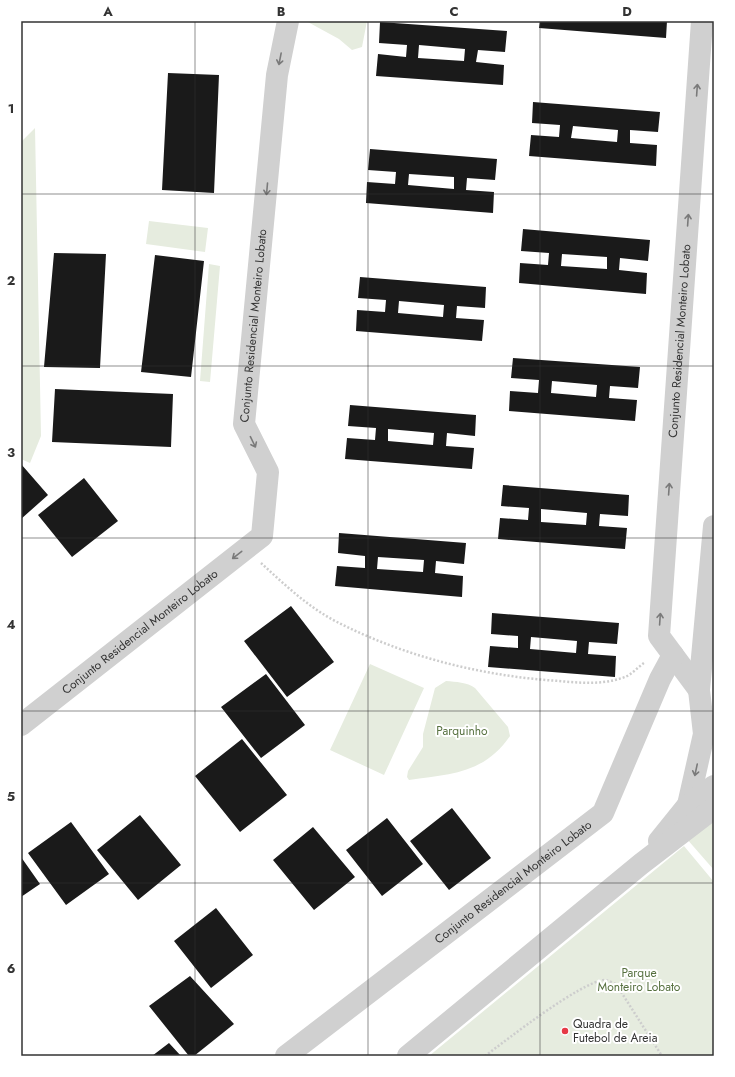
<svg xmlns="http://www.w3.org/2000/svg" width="735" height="1077" font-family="Jost,sans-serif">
  <rect width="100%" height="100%" fill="#fff"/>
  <path fill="#e6ecdf" d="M306 21H367L362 47 352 50 339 39Z
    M35 128 41 436 30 463 21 459V142Z
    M149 221 208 228 205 252 146 244Z
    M209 264 220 266 210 382 200 381Z
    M370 664 424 688 384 775 330 750Z
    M446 681C456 682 467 682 475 688L508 727 510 736C484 774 450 774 409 780L407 777 408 771 423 747V734L435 688Z
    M714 813V870L686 838Z
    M684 846 714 882V1056H429Z"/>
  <path fill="#1a1a1a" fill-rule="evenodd" d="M540 21H667L666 38 539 28Z
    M380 22 507 31 505 52 478 50 476 62 504 65 503 85 376 76 378 54 406 57 407 45 379 43ZM419 45 465 49 464 61 418 58Z
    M168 73 219 75 214 193 162 190Z
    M533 102 660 112 658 132 630 130V143L657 145 656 166 529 156 531 135 559 137 560 125 532 123ZM573 126 618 130 617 142 571 138Z
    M370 149 497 159 495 180 467 178 466 190 494 192 493 213 366 203 367 182 395 184 396 172 368 170ZM409 174 454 177V189L408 185Z
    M523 229 650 240 648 261 620 258 619 270 647 273 646 294 519 283 520 263 548 265 549 253 521 251ZM562 254 607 257V269L561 266Z
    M54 253 106 254 100 368 44 367Z
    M155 255 204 261 191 377 141 372Z
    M360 277 486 287 485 308 457 306 456 318 484 320 482 341 356 331 357 310 385 312 386 300 358 298ZM399 301 444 305 443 317 398 313Z
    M513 358 640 367 638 388 610 386 609 398 637 400 635 421 509 411 510 391 538 393 539 380 511 378ZM552 381 597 385 596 397 551 393Z
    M55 389 173 394 171 447 52 442Z
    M350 405 476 415 475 436 447 433 446 446 474 448 472 469 345 459 347 438 375 440 376 428 348 426ZM388 429 434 433 433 445 388 441Z
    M21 464 48 495 21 519Z
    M84 478 118 521 72 557 38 515Z
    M503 485 629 495 628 516 600 514 599 526 627 528 625 549 498 539 500 518 528 520 529 508 501 506ZM541 509 587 513 586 525 541 522Z
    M339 533 466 543 464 564 436 561 435 573 463 576 462 597 335 586 337 566 365 568V556L338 553ZM378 557 424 560 423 572 377 569Z
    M291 606 334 662 287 697 244 641Z
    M492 613 619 623 617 644 589 642 588 654 616 656 615 677 488 667 490 646 518 648V636L491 634ZM531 637 577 641 576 653 530 649Z
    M266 674 305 725 261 758 221 707Z
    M242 739 287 795 240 832 195 776Z
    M452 808 491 858 449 890 410 841Z
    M140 815 181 865 138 900 97 850Z
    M387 818 423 864 382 896 346 850Z
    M71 822 109 874 66 905 28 853Z
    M313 827 355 877 314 910 273 860Z
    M21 857 40 884 21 897Z
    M216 908 253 955 211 988 174 941Z
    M190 976 234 1024 194 1056H189L149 1006Z
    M169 1043 181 1056H152Z"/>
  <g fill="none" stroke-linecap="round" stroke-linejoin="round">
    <path stroke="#cdcdcd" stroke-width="2.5" stroke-dasharray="2 2" stroke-linecap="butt" d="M261 563C285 585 308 607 337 622 406 657 482 676 559 681 581 683 603 685 625 677 631 675 638 667 644 663
      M485 1056C508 1039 579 983 604 980 608 980 613 983 616 984L662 1056"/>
    <g stroke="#d0d0d0" stroke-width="22">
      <path id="s1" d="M699 690 659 636 702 21"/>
      <path id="s2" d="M21 725 262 536 268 472 244 424 277 75 288 21"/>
      <path d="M688 805 704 734 699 690 714 526"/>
      <path d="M659 841 688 805 714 786"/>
      <path id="s3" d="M286 1056 603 813 660 679 673 655"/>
      <path d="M408 1056 641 864 714 808"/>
    </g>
  </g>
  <defs><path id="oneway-shaft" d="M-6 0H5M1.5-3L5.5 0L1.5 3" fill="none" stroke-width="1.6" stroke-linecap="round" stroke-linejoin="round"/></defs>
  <g stroke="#7a7a7a">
    <use href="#oneway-shaft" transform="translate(280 59) rotate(101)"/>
    <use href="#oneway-shaft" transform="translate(697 90) rotate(-86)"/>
    <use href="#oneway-shaft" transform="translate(267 189) rotate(95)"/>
    <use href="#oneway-shaft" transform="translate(688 220) rotate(-86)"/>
    <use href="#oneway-shaft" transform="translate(253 442) rotate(64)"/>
    <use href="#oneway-shaft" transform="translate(669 489) rotate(-86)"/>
    <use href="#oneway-shaft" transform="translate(237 555) rotate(142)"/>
    <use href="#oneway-shaft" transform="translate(660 619) rotate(-86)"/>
    <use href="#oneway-shaft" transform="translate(696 770) rotate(102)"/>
  </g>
  <path fill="none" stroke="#333" stroke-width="1" stroke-opacity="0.55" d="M195 21V1056M368 21V1056M540 21V1056M21 194H714M21 366H714M21 538H714M21 711H714M21 883H714"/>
  <circle fill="#e63946" stroke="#fff" stroke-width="1.5" cx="565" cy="1031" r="4"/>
  <g text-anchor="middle" stroke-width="4" stroke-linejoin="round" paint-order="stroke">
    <g font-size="12" fill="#333" stroke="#fff">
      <text dy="4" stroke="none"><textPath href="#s2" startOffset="523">Conjunto Residencial Monteiro Lobato</textPath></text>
      <text dy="4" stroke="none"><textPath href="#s1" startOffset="363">Conjunto Residencial Monteiro Lobato</textPath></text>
      <text dy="4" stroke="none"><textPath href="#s2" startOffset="151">Conjunto Residencial Monteiro Lobato</textPath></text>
      <text dy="4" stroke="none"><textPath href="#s3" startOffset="286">Conjunto Residencial Monteiro Lobato</textPath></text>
    </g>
    <g font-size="12" fill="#56703f" stroke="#fff">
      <text x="462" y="735">Parquinho</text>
      <text x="639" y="977">Parque<tspan x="639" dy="14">Monteiro Lobato</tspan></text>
    </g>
    <g font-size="12" fill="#333" stroke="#fff" text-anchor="start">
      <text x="573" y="1028">Quadra de<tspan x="573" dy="14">Futebol de Areia</tspan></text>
    </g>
  </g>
  <rect width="735" height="1077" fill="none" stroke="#ffffff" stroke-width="44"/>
  <rect x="22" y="22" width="691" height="1033" fill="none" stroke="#333" stroke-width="1.5"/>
  <g font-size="13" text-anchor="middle" font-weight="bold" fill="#333">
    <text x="108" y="16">A</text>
    <text x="281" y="16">B</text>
    <text x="454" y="16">C</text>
    <text x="627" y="16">D</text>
    <text x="11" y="113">1</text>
    <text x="11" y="285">2</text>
    <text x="11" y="457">3</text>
    <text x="11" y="629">4</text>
    <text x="11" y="801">5</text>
    <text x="11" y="973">6</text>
  </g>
</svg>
